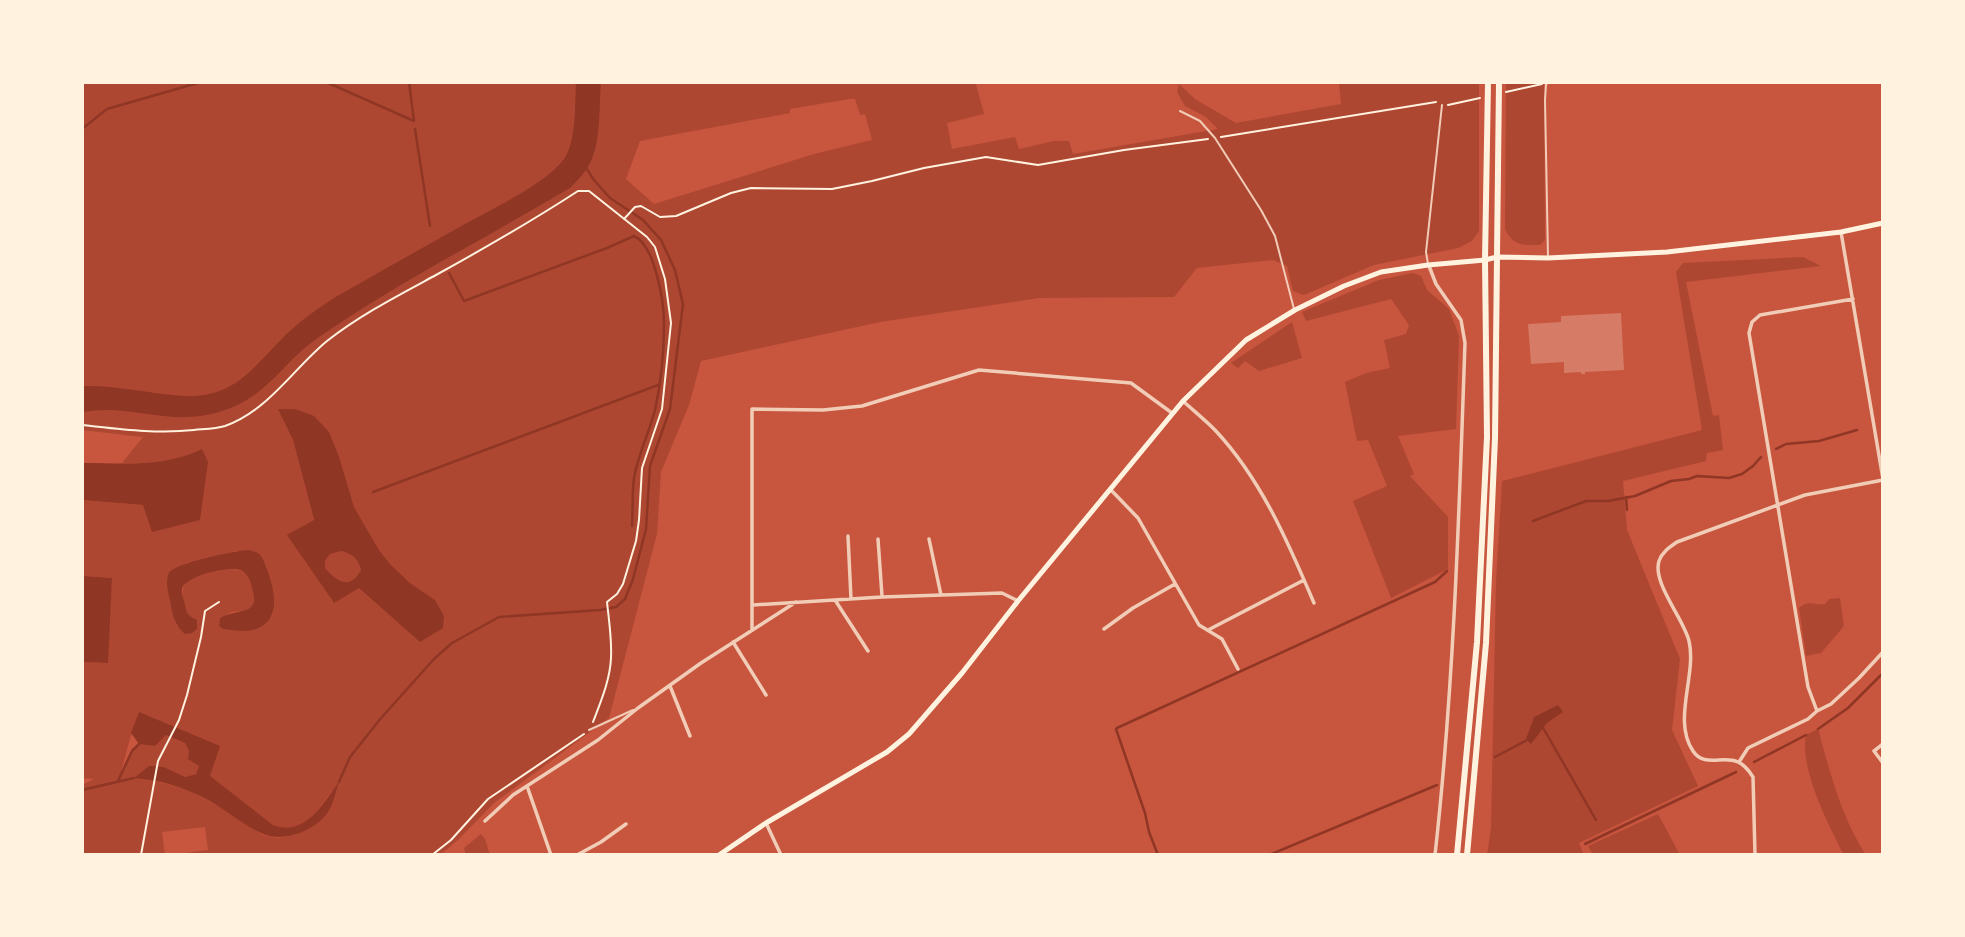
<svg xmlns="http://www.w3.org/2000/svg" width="1965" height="937" font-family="'Work Sans',sans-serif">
  <rect width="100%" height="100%" fill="#c8553d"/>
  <path fill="#ae4732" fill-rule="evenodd" d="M82 82H979L976 84 984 114 947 123 952 149 1015 137 1019 149 1054 141H1069L1073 154 1218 129 1206 117 1185 106 1177 92 1179 84 1195 99 1236 123 1341 104 1339 82H1479V231L1472 241 1458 248 1374 265 1304 295 1293 291 1287 266 1273 260 1197 268 1174 297 1039 298 880 322 701 361 689 405 661 472 657 534 609 718 494 803 458 840 440 855H169L208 850 205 827 162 832 165 855H82V785L94 779 82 778V662L107 663 112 578 84 576 82 569V500L143 505 201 449C176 462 150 465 122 463L143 437 82 430ZM849 99H855L860 115 865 114 872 140 814 154 654 204 626 179 640 141 790 113V109ZM279 409H295L346 483 354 507 379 550 391 565 410 583 435 600 420 641 359 588 333 602 288 535 314 521 293 440ZM236 551 273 614C262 631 241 627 223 629L219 623C223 618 226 614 232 612 238 610 248 613 252 606 255 601 254 594 253 589 252 583 248 574 241 571 229 565 198 575 187 581 179 591 182 606 189 616L195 618 177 626 172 610 186 563 200 561ZM139 713 219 746 209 776 273 825C307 837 320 804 338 784L312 826 295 835 278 838 263 835 226 810 186 789 147 779 164 767 185 777 196 774 199 766 185 743 166 735 155 746 139 744C131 752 127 763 121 772L129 742Z
    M1506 82H1544L1545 240 1540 245C1523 245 1514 247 1505 229Z
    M1803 257 1821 266 1686 282 1713 416 1719 415 1723 450 1707 453 1706 461 1623 481 1627 530 1680 659 1672 730 1698 786 1579 843 1584 855H1487L1491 828 1496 582 1502 481 1702 430 1676 272 1683 263Z
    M1413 273 1421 276 1427 290 1449 309 1459 336 1456 429 1398 436 1414 474 1410 476 1448 517V569L1391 598 1353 501 1387 486 1368 440 1357 441 1345 382 1366 373 1390 368 1384 340 1406 334 1409 325 1391 299 1306 321 1302 312 1379 280Z
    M1292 322 1302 358 1259 371 1245 361 1238 368 1231 363Z
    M342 551C353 555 358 558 361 570 349 591 337 581 325 568V561L330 554Z
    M1840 598 1844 626 1821 653 1806 656 1799 608C1808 599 1816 606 1825 604L1829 599Z
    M1818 729C1830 772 1841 817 1866 855H1844C1829 826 1799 768 1806 735Z
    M1658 814 1680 855H1593L1588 846Z
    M481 834 485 839 490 855H466L464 848Z"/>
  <path fill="#8f3625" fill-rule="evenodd" d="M576 82H601C599 106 601 140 591 161 586 172 578 180 570 188 486 238 399 282 319 337 281 363 269 397 219 412 184 422 159 415 124 411 110 409 97 410 82 412V386C117 385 151 394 185 396 239 398 256 362 291 330 304 318 319 308 334 298 377 273 421 249 465 224 493 208 549 183 566 156 576 138 575 103 576 82Z
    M278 409H295L314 416 329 432 339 457 354 507 379 550 391 565 410 583 435 600 444 616 443 628 420 642 359 588 334 603 287 535 314 520 293 440ZM342 551C353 555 358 558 361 570 349 591 337 581 325 568V561L330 554Z
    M202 449 208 462 200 520 152 532 143 505 82 500V463C125 463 162 468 202 449Z
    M248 550C252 551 254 551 258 553 263 557 264 562 266 567 274 587 283 620 256 629 246 633 233 630 223 629L219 626 220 618C230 612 245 612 250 608 256 603 254 594 252 588 251 581 247 573 240 570 229 566 185 576 182 589 181 595 184 599 185 605 187 615 188 615 197 620V629L192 633 185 634C174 625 172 613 170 600 168 592 165 581 169 573 174 563 235 551 248 550Z
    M82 569 84 576 112 578 108 663 82 662 84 617Z
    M1558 705 1563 712 1547 723 1531 744 1526 739 1534 717Z
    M139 712 220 746 210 776 273 825C306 837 323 803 339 782 335 793 333 807 325 816 310 833 281 843 261 833 242 824 225 809 206 799 184 787 159 780 134 778L149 766 164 767 185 777 196 774 199 766 188 759 189 751 185 743 166 735 155 746 139 744 131 733Z"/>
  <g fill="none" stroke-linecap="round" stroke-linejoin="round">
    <path stroke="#8f3625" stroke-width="2.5" d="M326 82 414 121
      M409 82 414 121
      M496 82H508
      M82 129 107 109 201 82
      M415 129 430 226
      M449 273 464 301 607 248 634 236C655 245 664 302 664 324 664 353 661 383 655 410 649 433 638 455 634 478 632 493 633 510 632 526
      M1776 449 1786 444 1819 441 1857 430
      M373 492 658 385
      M1626 497 1627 510
      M1533 521 1586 501H1608L1635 496 1671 481 1689 479 1697 476 1729 478 1742 474 1753 466 1761 457
      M1542 726 1596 820
      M1818 729 1848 708 1883 673
      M1495 757 1529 739
      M1754 762 1806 735
      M118 781 132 751 139 744
      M339 782 350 757 381 718 435 658 452 643 499 617 600 610 616 607 625 599 633 579 646 529 650 466 670 409 683 304 675 270 661 240 643 220 610 198 594 180 586 168
      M82 790 134 778
      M1585 844 1736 772
      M1158 855 1149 832 1145 813 1116 729 1117 728 1435 582 1447 571
      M1269 855 1437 785"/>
  </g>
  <path fill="#d67c66" d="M1621 313 1624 370 1585 372V374H1581V372L1564 373V362L1531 364 1528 324 1561 322V316Z"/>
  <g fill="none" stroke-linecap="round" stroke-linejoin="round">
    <path stroke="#fff3e0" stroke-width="2" d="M1506 92 1542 84
      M1448 105 1480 98
      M1221 137 1436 102
      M624 219 635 207 641 206 660 217 676 216 731 193 751 188 832 189 872 181 924 168 986 157 1038 165 1124 150 1208 139
      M82 425C120 429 156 434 194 430 204 429 215 429 225 426 269 410 293 369 327 341 360 315 399 295 436 275 485 248 532 221 578 191H589L647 237 655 247 665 279 671 323 662 409 642 468 639 520 636 541 623 584 617 594 607 602C609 621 612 639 611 658 610 680 601 701 593 722
      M141 855 158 761 179 720 187 695 201 637 205 611 219 602
      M432 855 451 840 488 799 584 734"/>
    <path stroke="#f1ccb7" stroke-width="2" d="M1180 111 1200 121 1215 138 1261 210 1275 236 1294 309
      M1548 257 1545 100 1546 84 1550 82
      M1428 264 1426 252 1442 105
      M589 730 633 710"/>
    <path stroke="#f1ccb7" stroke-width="3.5" d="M1841 232 1883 479
      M1429 266 1436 284 1461 320 1465 343C1459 514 1454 685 1435 855
      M1183 401C1194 411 1205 420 1215 430 1261 479 1288 542 1314 603
      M1111 490 1138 518 1199 625 1222 639 1238 669
      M848 536 851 599
      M878 539 882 596
      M929 539 941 595
      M835 600 868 651
      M753 605 882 597 1002 593 1018 601
      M1104 629 1133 608 1175 584
      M1210 629 1304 580
      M752 630V409L823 410 862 406 979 370 1131 383 1172 413
      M733 642 766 695
      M670 686 690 736
      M1817 711 1808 687 1749 333 1752 322 1760 315 1853 299
      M1883 744 1874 751 1883 763
      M1739 762 1748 748 1808 719 1817 711 1831 704 1859 678 1883 652
      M527 786 551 855
      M485 821 513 795 598 740 638 708 701 663 796 602
      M766 823 781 855
      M577 855 601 842 626 824
      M1755 855 1753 777C1749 771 1745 765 1738 762 1723 755 1704 768 1693 751 1672 720 1697 675 1689 641 1684 619 1652 583 1659 561 1662 552 1670 547 1677 542L1805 495 1883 480"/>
    <path stroke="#fff3e0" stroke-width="5" d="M719 855 766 823 887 752 909 734 962 673 1018 601 1183 401 1246 340 1295 310 1344 286 1381 272 1428 265 1485 260 1497 257 1548 258 1667 252 1841 232 1883 223"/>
    <path stroke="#fff3e0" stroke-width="6" d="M1457 855 1477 642 1487 437 1485 260
      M1467 855 1486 643 1495 438 1497 257"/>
    <path stroke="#fff3e0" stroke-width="6" d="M1497 257 1499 82
      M1485 260 1488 82"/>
  </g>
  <rect width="1965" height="937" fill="none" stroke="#fff3e0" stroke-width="168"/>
</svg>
